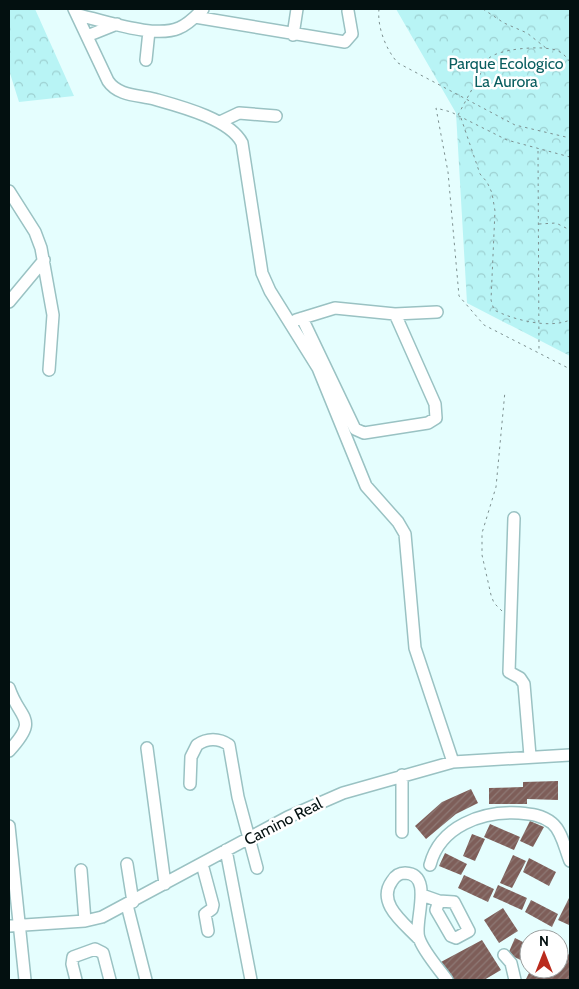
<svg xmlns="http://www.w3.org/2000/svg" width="579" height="989" font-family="Cabin,sans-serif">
  <defs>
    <pattern id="park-crowns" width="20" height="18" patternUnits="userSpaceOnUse" patternTransform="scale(1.25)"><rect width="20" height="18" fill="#b8f4f5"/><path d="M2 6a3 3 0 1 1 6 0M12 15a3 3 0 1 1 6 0" fill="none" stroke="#9dd0d1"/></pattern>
    <pattern id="building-hatch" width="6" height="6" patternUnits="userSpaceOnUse" patternTransform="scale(1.25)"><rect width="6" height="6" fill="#7e5e59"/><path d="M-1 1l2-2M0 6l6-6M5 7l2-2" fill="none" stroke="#8e7975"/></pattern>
  </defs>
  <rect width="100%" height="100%" fill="#e5fefe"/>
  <path fill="url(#park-crowns)" d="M9 9H35L74 96 19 102 9 70Z
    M396 9H570V356L467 303 456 113Z"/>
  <path fill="url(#building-hatch)" d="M558 781V800L527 799V804H489V788L523 787V782Z
    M471 789 478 803 456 814 426 839 415 826 442 802Z
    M530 821 544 827 533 847 520 841Z
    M490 824 520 837 514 850 484 837Z
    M472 834 485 839 475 861 463 856Z
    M445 853 467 864 461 875 439 866Z
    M513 855 526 861 512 888 500 883Z
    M529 858 556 872 549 886 523 872Z
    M464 875 494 889 488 902 458 888Z
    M498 885 527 898 522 910 493 897Z
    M570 896V923L569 925 558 920Z
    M531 900 558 914 552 927 525 912Z
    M503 908 518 931 499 943 484 920Z
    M515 938 529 945V964L508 954Z
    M482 940 501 970 484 980H451L439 963Z
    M559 950 570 955V980L526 979 531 969H559Z"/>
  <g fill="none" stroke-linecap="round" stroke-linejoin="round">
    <defs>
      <path id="minor" d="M74 9 108 81C118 96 138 95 154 99 179 106 230 119 242 143L262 273 270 291 318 368 366 486 398 522 405 534 415 648 453 762
        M77 15C104 20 154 39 179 28 189 24 196 16 203 9
        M195 17 345 42 352 34 348 11
        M293 35 297 9
        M87 36 117 24
        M146 60 149 31
        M220 122 239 113 276 116
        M9 191 35 232 41 248 53 315 49 370
        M9 302 44 260
        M302 318 355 429 364 433 428 423 436 418 435 404 395 314
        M296 320 335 308 395 314 437 312
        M514 518 509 672 520 678 524 684 530 756
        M9 688C20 721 40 717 9 751
        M147 748 165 884
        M190 784 191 757 197 745C207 738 219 738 229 745L238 797 257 868
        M9 826 25 980
        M402 832V775
        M226 850 251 980
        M127 864 133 902
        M202 864 213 905 212 909 205 914 208 931
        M430 865C440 826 482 811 519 813 531 814 542 815 552 823 562 831 565 849 570 861
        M81 870 85 921
        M422 895 439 901 454 902 469 931 456 938 451 936 436 910 439 901
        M127 905 146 980
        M9 926 85 921 102 917 288 817 343 793 453 762 570 755
        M418 938C404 923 376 903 392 881 395 876 400 873 405 873 435 874 413 923 419 938 423 951 439 969 447 980
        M504 955 511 963 515 980
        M76 980 72 964 73 957 95 949 103 953 110 980"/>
    </defs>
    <use href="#minor" stroke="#9ac2c3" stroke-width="14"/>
    <path stroke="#7d9090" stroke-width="1" stroke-dasharray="2.5 4" stroke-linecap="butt" d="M379 9C377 27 386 50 398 63L515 125 570 138
      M483 9 504 23 527 33 546 48
      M458 115 489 58C500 49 536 46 551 49 560 50 565 55 570 62
      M461 118 480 174 487 182 492 193 495 211 491 300 494 310C514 320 549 329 570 320
      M538 151 539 352
      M570 157 507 140 451 112 436 108 448 172 459 296 484 325 570 369
      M539 224 556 223 570 230
      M502 611 494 603 491 595 482 555V533L496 487 505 391"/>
    <use href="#minor" stroke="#fff" stroke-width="11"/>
  </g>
  <g text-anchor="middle" stroke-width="5" stroke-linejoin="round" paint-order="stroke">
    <g font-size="16" fill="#095e60" stroke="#fff">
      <text x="506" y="69">Parque Ecologico<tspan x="506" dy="18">La Aurora</tspan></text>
    </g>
    <g font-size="16" fill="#031010" stroke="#fff">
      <text transform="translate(283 821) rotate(-27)" y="6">Camino Real</text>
    </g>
  </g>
  <rect width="579" height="989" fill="none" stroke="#031010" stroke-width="20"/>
  <g transform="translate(544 954)"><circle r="24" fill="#ffffff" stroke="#9a9f9f"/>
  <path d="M0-4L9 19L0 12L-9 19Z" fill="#b92b1d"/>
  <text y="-8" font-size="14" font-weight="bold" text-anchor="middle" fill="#031010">N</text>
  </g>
</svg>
